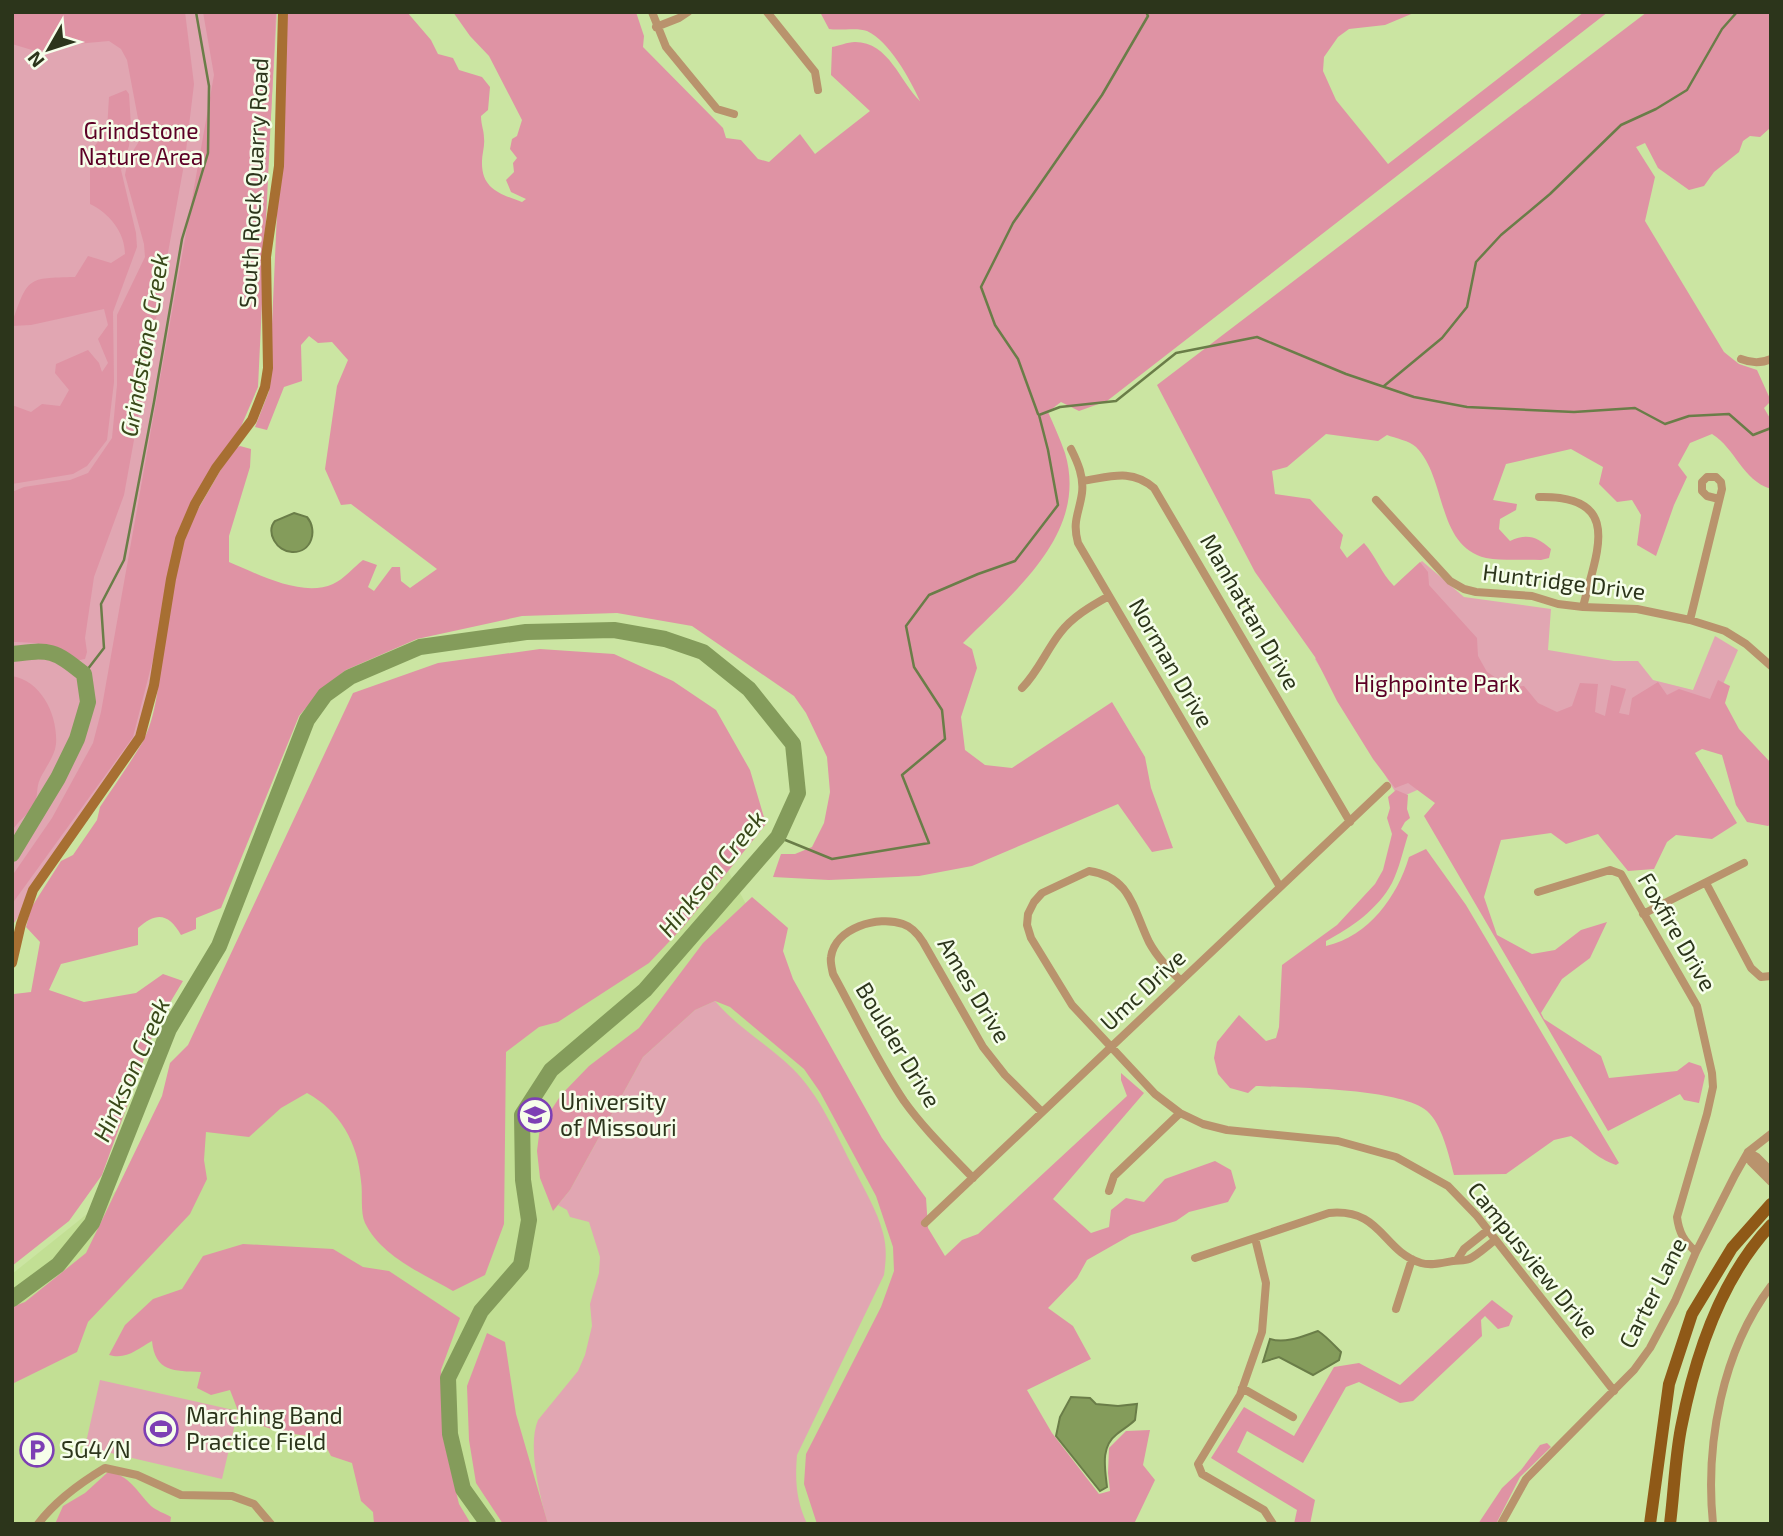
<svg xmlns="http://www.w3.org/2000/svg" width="1783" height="1536" font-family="'Exo 2',sans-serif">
  <rect width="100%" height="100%" fill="#cbe5a2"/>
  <path fill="#c2df94" d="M664 752 1080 1524H12V1274Z"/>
  <path fill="#e1a6b2" d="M12 12H277L255 387 181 540 136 744 12 926Z
    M1422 561 1464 597 1551 609 1548 650 1614 661H1638L1653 680 1693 690 1715 636 1738 650 1694 751 1463 770 1399 798 1315 659Z
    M715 1001C737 1027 767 1044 792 1068 820 1095 836 1135 854 1169 864 1189 877 1210 883 1233 887 1248 886 1260 884 1275L797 1455C795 1481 796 1500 807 1524H548C540 1497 527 1446 538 1420L578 1371 585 1355 592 1326 590 1304 599 1273 600 1257 589 1222 570 1217 567 1210 558 1205 570 1190 643 1057 695 1010Z
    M100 1380 238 1411 222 1479 85 1447Z"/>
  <path fill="#df93a4" d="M12 12H185L194 84 185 159 124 495 94 577 85 638 87 652 85 659 75 661C53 642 40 643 12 642V492L24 487 70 480 88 473 112 438 117 385V315L145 257 144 244 125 175 128 159 138 143 140 129 127 60 121 49 109 41 76 44 53 50H32L12 44Z
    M203 12H276L258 387 237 436 189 525 232 450 240 446 251 449 250 467 229 536V562C258 574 302 598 333 584 344 579 354 567 363 560L377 565 368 587 374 591 392 567H400L401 581 410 588 437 569 351 504 341 505 325 469 337 386 348 360 332 342 318 343 309 336 301 345 302 381 284 387 267 430 255 427 269 391 286 12H407L431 40 438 54 453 58 459 70 482 77 490 87 488 110 481 116C481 125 484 130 484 138 485 146 482 154 482 161 481 189 500 194 522 202L526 199 511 192 506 180 514 172 513 163 517 158 510 149 512 139 517 136 522 120 489 56 470 36 453 12H636L644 36 643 47 723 128 726 138 741 140 758 159 769 162 800 134 815 154 870 111 831 75 832 47C839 46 847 42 855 42 889 42 900 82 920 101 910 79 889 41 867 31 857 27 840 31 829 29L820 12H1416L1385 25 1349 29 1338 37 1324 57 1323 71 1336 100 1388 164 1584 12H1608L1107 401 1079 411 1061 402 1048 412C1054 425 1060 439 1065 453 1089 534 1013 592 963 643L972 649 977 668 961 717 965 750 985 765 1012 768 1112 702 1145 757 1151 788 1173 848 1152 852 1118 804 972 866 919 876 829 880 773 877 781 854H795L812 847 824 823 830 792 827 757 806 713 794 696 692 626 617 613 522 616 417 639 346 670 321 690 299 716 221 908 196 918V929L181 935C169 914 157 911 138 928V945L61 964 49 990 84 1002 136 993 163 974 183 981 156 1026 102 1175 69 1221 12 1266V1001L14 994 31 992 40 942 26 927 31 908 61 861 73 855 97 820 100 807C114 786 129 765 142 743 158 715 162 664 160 632L133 737 12 904V876L52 818 93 743 101 712 214 75Z
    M1647 12H1771L1770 128 1760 137 1750 136 1743 141 1739 152 1714 172 1704 186 1689 190 1658 168 1645 143 1636 147 1655 177 1645 221 1724 352 1739 364 1757 370 1771 401 1764 408 1771 420V489C1742 480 1736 449 1712 434L1690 443 1678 465 1687 477 1674 505 1656 556 1637 545 1641 515 1632 500 1617 502 1599 484 1603 467 1571 449 1506 464 1493 500 1517 504 1516 510 1500 519 1499 529 1510 541C1528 533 1537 537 1551 549L1549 558 1541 560C1524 559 1503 561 1486 558 1436 546 1447 478 1416 447 1410 441 1395 438 1387 435L1378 441 1326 434 1287 467 1272 471 1275 494 1310 499 1343 535 1340 548 1347 558 1364 543C1377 558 1381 573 1394 586L1420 562 1428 572 1429 585 1477 638 1478 656 1487 672 1510 687 1524 686 1538 703 1557 712 1572 706 1580 683 1598 684 1595 712 1605 716 1611 685 1626 689 1619 713 1629 715 1632 698 1658 682 1667 695 1679 689 1710 699 1718 680 1730 686 1725 703 1739 729 1771 763V824L1768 826 1747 822 1736 805 1722 755 1702 749 1695 753 1737 823 1712 839 1676 835 1667 842 1654 869 1628 871 1598 834 1566 844 1551 833 1501 840 1484 897 1497 935 1532 954 1555 950 1581 930 1607 922 1590 958 1562 979 1541 1013 1544 1019 1601 1056 1609 1078 1677 1071 1689 1062 1701 1066 1705 1076 1699 1103 1684 1100 1680 1094 1608 1131 1424 816 1435 803 1408 783 1395 788 1373 759 1337 701 1315 657 1255 572 1157 385Z
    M126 90 129 94 131 126 129 146 121 170 136 233 137 247 113 312 114 382 107 440 87 466 73 474 12 484V405L31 412 42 404 60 406 69 390 55 373 56 364 88 350 99 363 102 372 108 363 98 339 108 325 104 309 31 325 12 326V323C28 277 27 278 75 277L88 256 111 263 125 254C125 232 109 213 90 204V152L107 130 109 97Z
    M540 649 614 654 673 681 716 710 750 770 766 824 684 926 649 963 558 1022 539 1027 506 1052 504 1224 485 1275 453 1291C422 1273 382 1257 365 1223 360 1212 363 1193 361 1181 358 1143 340 1111 307 1093L281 1108 249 1137 206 1132 204 1160 207 1179 190 1214 88 1322 77 1352 12 1384V1307L25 1302 86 1253 162 1096 170 1063 188 1045 353 693 438 663Z
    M12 676C42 681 58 716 56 744 55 756 45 768 40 779 36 787 38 799 34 806 27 815 18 821 12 831Z
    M1396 790 1408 795 1407 809 1410 818 1405 822 1401 829 1408 835C1403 851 1399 869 1392 883 1378 909 1351 928 1326 941V946C1369 936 1397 897 1409 857L1426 849 1466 905 1619 1163 1616 1165C1595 1157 1589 1148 1571 1136L1554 1140 1506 1174 1454 1175C1449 1156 1442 1124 1427 1111 1400 1088 1294 1088 1256 1086L1248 1093 1230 1088 1218 1074 1214 1058 1217 1042 1239 1015 1266 1041 1276 1038 1279 1027 1282 965 1337 925 1375 884 1383 870 1392 834 1387 818 1390 808 1388 797Z
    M752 897 788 928 783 951 793 979 882 1138 926 1198 928 1228 945 1256 962 1240 978 1234 1127 1096 1121 1080V1073L1144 1093 1053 1199 1091 1233 1109 1227 1111 1210 1126 1198 1144 1202 1165 1179 1215 1161 1231 1170 1236 1188 1228 1202 1189 1212 1176 1221 1131 1235 1087 1260 1077 1278 1048 1308 1073 1326 1091 1359 1027 1390 1052 1433 1099 1494 1110 1491 1108 1473 1109 1448 1126 1431 1150 1430 1143 1465 1155 1480 1134 1524H817L804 1484 806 1454 881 1307 894 1271 893 1247 876 1196 820 1092 804 1069 730 1007 715 1001 695 1010 643 1057 570 1190 553 1211 540 1178 537 1151 540 1127 561 1095 589 1066 639 1028 703 943Z
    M243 1244 333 1249 363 1267 389 1271 460 1318 441 1370 443 1437 459 1504 471 1524H374L373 1512 361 1501 352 1463 331 1456 321 1437C289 1435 268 1430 240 1416L230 1390 211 1395 197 1388 201 1372C174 1371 155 1372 152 1341 137 1349 127 1360 109 1355L125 1325 153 1299 182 1289 203 1256Z
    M1492 1300 1513 1316 1509 1326 1498 1329 1485 1316 1481 1320 1482 1336 1413 1401 1400 1403 1359 1382 1346 1387 1303 1463 1247 1431 1237 1452 1315 1500 1310 1524H1294L1297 1510 1211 1458 1244 1407 1294 1436 1334 1367 1359 1363 1400 1385Z
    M487 1333 505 1342 516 1414 548 1524H503L476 1483 469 1440 467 1386Z
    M1547 1443 1551 1447 1520 1477 1496 1524H1478L1502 1488 1521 1470 1540 1445Z
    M108 1472C129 1474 137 1492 151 1506 157 1511 164 1513 171 1517L170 1524H55L63 1506 85 1493Z"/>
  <path fill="#849c5b" stroke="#6a7d48" stroke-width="2" d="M294 513 307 517C318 530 312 553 292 552 277 552 265 532 275 521Z
    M1318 1331C1326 1336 1334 1345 1341 1352L1339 1360 1313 1375 1279 1357 1263 1362 1270 1339C1286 1344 1303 1336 1318 1331Z
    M1071 1397 1090 1398 1096 1404 1118 1406 1137 1404 1135 1420C1129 1426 1123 1429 1117 1434 1100 1447 1105 1468 1107 1487L1100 1491 1056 1436 1060 1417Z"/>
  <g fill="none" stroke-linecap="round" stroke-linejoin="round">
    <path stroke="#6a7d48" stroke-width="2.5" d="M1384 386 1442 338 1467 307 1476 262 1501 235 1550 194 1621 125 1656 109 1687 90 1722 29 1737 12
      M1038 414 1018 359 995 325 981 287 1013 223 1102 95 1148 16 1146 12
      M84 674 104 648 101 604 124 560 154 402 182 239 208 153 209 86 196 12
      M778 837 832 859 929 843 902 775 945 739 942 710 914 667 906 626 929 595 978 574 1015 561 1058 505 1048 450 1039 415 1060 407 1116 401 1176 353 1257 337 1346 374 1414 397 1467 407 1574 412 1635 408 1665 424 1689 416 1729 414 1753 435 1771 428"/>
    <path stroke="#849c5b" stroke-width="16" d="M12 654C51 649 54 650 84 674L88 702 77 739 58 778 12 854
      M12 1299 58 1265 92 1223 169 1029 219 946 307 720 325 695 350 677 420 647 526 632 614 630 665 639 703 652 749 689 793 744 798 793 778 837 645 990 551 1070 522 1115 523 1180 529 1220 521 1265 481 1311 448 1378 450 1434 463 1489 488 1524"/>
    <path stroke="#b9936d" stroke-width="8" d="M652 12 666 47 689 75 717 109 734 114
      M767 12 815 72 818 90
      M656 27 679 18 688 12
      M1741 359C1751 363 1760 364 1771 359
      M1071 449C1078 463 1084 477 1082 493 1079 514 1072 521 1078 543L1280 887
      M1082 481C1110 477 1131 468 1154 488L1350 822
      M1539 497C1625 495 1596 553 1583 607
      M1376 500 1450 581 1464 589 1476 592 1532 596 1558 604 1583 607 1637 609 1690 620 1725 631 1746 644 1771 666
      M1690 620 1722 489 1721 482 1716 477H1707L1702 482V491L1707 496 1719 499
      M1022 688C1038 672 1046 651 1060 633 1072 617 1091 606 1109 596
      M1706 883 1751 968 1761 977 1771 976
      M1538 892 1610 870 1621 874 1697 1006 1712 1073 1713 1087 1707 1114 1677 1217C1679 1233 1684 1241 1696 1252
      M1643 914 1744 863
      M1181 981C1169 969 1157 957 1149 942 1133 909 1131 877 1089 871L1042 893 1034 902 1028 914 1027 925 1031 938 1072 1005 1155 1094 1180 1113 1203 1124 1227 1130 1338 1141 1396 1157 1448 1186 1477 1216 1614 1391
      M1748 1152 1751 1162 1771 1182
      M1748 1152 1757 1157 1771 1171
      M973 1178C949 1153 924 1129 904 1101 877 1061 856 1016 833 974 832 969 830 962 831 957 835 928 878 915 903 924 912 927 918 934 923 942L983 1047 1005 1075 1042 1112
      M1109 1191 1114 1176 1180 1113
      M925 1223 1387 786
      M1255 1238 1266 1283 1262 1332 1240 1395 1198 1464 1202 1474 1264 1510 1273 1524
      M1195 1258 1329 1213C1382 1208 1382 1251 1421 1263 1431 1266 1442 1263 1453 1261 1458 1260 1465 1261 1469 1259 1478 1255 1488 1245 1495 1240
      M1457 1260 1464 1249 1488 1230
      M1396 1309 1412 1259
      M1242 1388 1293 1417
      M38 1524C56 1500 80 1483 105 1468L137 1475 181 1495 232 1496 254 1504 271 1524
      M1501 1524 1526 1479 1634 1370 1650 1348 1675 1301 1696 1252 1735 1175 1748 1152 1771 1134
      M1713 1524C1705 1444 1722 1351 1771 1286"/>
    <path stroke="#a76f32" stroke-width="10" d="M12 963 21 924 33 890 140 737 154 685 171 579 180 539 195 504 216 468 252 420 265 387 268 368 266 257 279 166 283 12"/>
    <path stroke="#8f5917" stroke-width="12" d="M1650 1524 1669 1384 1692 1314 1732 1248 1771 1204
      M1670 1524C1674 1492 1675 1459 1681 1428 1695 1356 1720 1279 1771 1225"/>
  </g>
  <defs>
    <symbol id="university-ring" viewBox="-11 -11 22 22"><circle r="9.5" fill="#f6feea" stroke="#7d3fb4" stroke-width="1.5"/><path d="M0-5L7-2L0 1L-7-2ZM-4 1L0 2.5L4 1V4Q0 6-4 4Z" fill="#7d3fb4"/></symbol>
    <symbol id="stadium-ring" viewBox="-11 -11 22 22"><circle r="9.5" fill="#f6feea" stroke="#7d3fb4" stroke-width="1.5"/><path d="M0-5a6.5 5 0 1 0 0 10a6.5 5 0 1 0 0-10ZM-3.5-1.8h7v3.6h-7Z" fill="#7d3fb4"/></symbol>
    <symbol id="parking-ring" viewBox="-11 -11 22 22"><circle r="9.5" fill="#f6feea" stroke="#7d3fb4" stroke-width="1.5"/><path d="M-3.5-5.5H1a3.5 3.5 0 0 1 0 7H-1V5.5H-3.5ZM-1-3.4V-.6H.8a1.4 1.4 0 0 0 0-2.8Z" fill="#7d3fb4"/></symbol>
  </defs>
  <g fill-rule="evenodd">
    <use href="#university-ring" x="516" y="1096" width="38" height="38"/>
    <use href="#stadium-ring" x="142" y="1410" width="38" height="38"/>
    <use href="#parking-ring" x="18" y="1431" width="38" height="38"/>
  </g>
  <g text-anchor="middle" stroke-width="5" stroke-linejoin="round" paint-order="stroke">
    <g font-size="23" fill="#5c0026" stroke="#f6feea">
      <text x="141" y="139">Grindstone<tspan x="141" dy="26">Nature Area</tspan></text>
      <text x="1437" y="692">Highpointe Park</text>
    </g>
    <g font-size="23" fill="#2c351b" stroke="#f6feea">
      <text transform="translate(254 183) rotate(-87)" y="8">South Rock Quarry Road</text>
      <text transform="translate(1564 582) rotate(7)" y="8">Huntridge Drive</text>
      <text transform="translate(1250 612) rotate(60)" y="8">Manhattan Drive</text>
      <text transform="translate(1171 663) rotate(60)" y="8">Norman Drive</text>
      <text transform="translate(1677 932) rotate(60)" y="8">Foxfire Drive</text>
      <text transform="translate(974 990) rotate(59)" y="8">Ames Drive</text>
      <text transform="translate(1143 990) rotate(-43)" y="8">Umc Drive</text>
      <text transform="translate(898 1045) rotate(59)" y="8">Boulder Drive</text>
      <text transform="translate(1533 1260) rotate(51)" y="8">Campusview Drive</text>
      <text transform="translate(1653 1293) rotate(-63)" y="8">Carter Lane</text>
    </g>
    <g font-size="23" fill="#2c351b" stroke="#f6feea" text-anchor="start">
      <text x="560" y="1110">University<tspan x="560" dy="26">of Missouri</tspan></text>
      <text x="186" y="1424">Marching Band<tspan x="186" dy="26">Practice Field</tspan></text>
      <text x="61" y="1458">SG4/N</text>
    </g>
    <g font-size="24" font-style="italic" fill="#394919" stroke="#f6feea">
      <text transform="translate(145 345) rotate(-80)" y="8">Grindstone Creek</text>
      <text transform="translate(712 874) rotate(-51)" y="8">Hinkson Creek</text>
      <text transform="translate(132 1070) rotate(-66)" y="8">Hinkson Creek</text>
    </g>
  </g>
  <rect width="1783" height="1536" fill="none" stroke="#2c351b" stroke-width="28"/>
  <g transform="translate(49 49) rotate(231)" stroke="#f6feea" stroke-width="5" paint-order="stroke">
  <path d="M0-5L12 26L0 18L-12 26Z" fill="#2c351b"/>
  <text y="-10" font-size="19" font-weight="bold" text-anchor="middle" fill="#2c351b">N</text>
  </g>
</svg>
